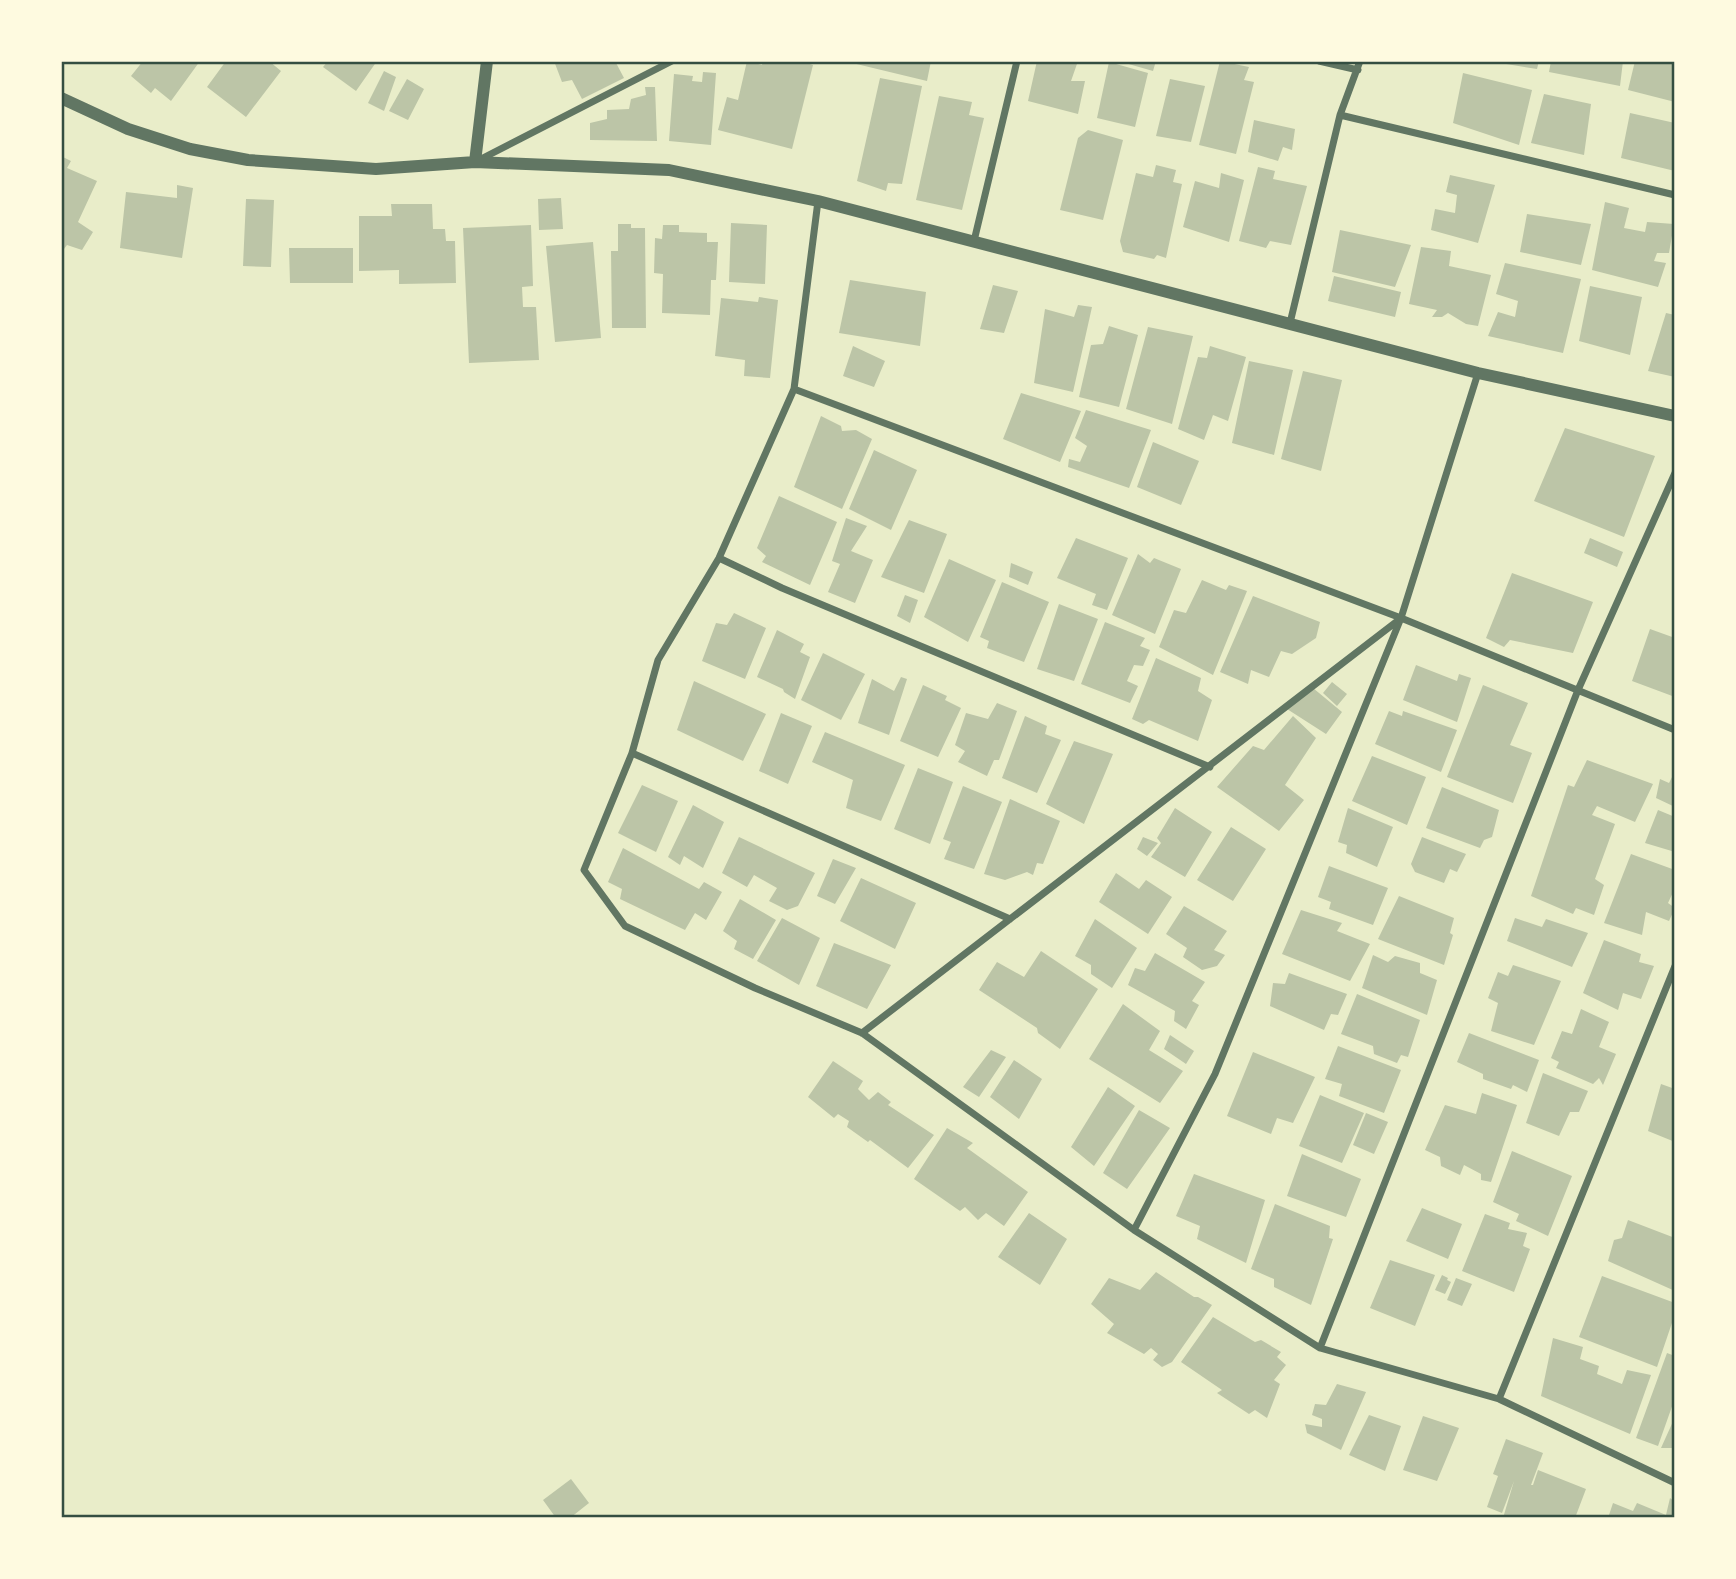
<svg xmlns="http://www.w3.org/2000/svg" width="1736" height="1579" font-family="Cabin,sans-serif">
  <rect width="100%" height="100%" fill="#e9edc9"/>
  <path fill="#bcc5a7" d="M143 61H200L171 101 155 88 151 93 131 76Z
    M226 61H269L281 71 246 117 207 87Z
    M328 61H377L356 91 323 67Z
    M554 61H615L624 78 582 99 572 80 562 82Z
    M747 61 762 65 763 61H800L813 65 792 149 718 130 727 97 738 100Z
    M844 61H931L927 81Z
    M1037 61H1078L1071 81H1085L1078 114 1028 101Z
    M1118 61H1156L1153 71Z
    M1220 61 1249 67 1244 80 1254 82 1236 154 1199 145Z
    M1488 61H1539L1537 69Z
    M1551 61H1623L1620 86 1549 72Z
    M1635 61H1675V102L1628 90Z
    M1109 62 1148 73 1135 127 1097 118Z
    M384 71 396 77 384 111 368 103Z
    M703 72 716 73 711 145 669 141 674 74 693 76 692 81 702 82Z
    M1463 73 1532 90 1519 145 1453 123Z
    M880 78 922 86 902 184 888 183 886 191 857 181Z
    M407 79 424 89 408 120 389 111Z
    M1170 79 1205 86 1191 142 1156 136Z
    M645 87H655L657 141 590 140V123L607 119V110L629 109 631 99 646 95Z
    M1544 94 1591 104 1584 155 1531 143Z
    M939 96 972 102 969 115 984 118 962 210 916 200Z
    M1630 113 1675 123V171L1621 158Z
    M1254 120 1295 129 1292 150 1283 147 1278 161 1248 152Z
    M1088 130 1123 140 1103 220 1060 210 1078 138Z
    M61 156 71 161 67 168 97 181 78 222 93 232 82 250 67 245 61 253Z
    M1156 165 1176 170 1173 182 1182 184 1166 258 1157 255 1154 259 1123 252 1120 241 1136 173 1153 177Z
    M1258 167 1275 171 1273 179 1307 186 1291 245 1270 241 1266 248 1239 241Z
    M1221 173 1244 180 1229 242 1183 227 1195 181 1219 188Z
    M1450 175 1495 185 1478 243 1431 230 1435 209 1455 213 1457 195 1446 192Z
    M177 185 193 188 182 258 120 248 126 192 177 198Z
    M561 198 563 229 539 230 538 199Z
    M246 199 274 200 271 267 243 266Z
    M1605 202 1629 208 1624 228 1645 232 1647 222 1674 224 1669 253H1657L1654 261 1666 263 1658 287 1592 270Z
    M391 204H432L433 229H445L446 241H455L456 283 399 284V270L359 271V216H392Z
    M1527 214 1591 224 1581 265 1520 252Z
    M731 223 767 225 765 284 729 282Z
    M618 224H631V228H645L646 328H612L611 251H618Z
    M531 225 533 286 522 287 523 307H536L539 360 469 363 463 228Z
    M663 225H679V232L707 233V242H718L716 280H711L710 315 662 313 663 274 654 273 655 238 662 239Z
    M1340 230 1411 245 1395 287 1332 272Z
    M593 242 601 338 555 342 546 246Z
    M1421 247 1451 251 1449 266 1491 275 1478 326 1466 324 1448 313 1442 317H1432L1437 310 1409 304Z
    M289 248H353V283H290Z
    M1505 263 1581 279 1563 353 1488 336 1498 312 1515 317 1518 301 1496 294Z
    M1334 276 1401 292 1395 317 1328 301Z
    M850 280 926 292 920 346 839 333Z
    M993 285 1018 291 1004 333 980 329Z
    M1590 286 1642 297 1630 355 1579 341Z
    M759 297 778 300 770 378 744 376 745 360 715 356 721 298 758 302Z
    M1078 305 1092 307 1073 392 1034 383 1045 309 1074 317Z
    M1666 313 1675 315V377L1648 371Z
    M1109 326 1138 335 1119 407 1079 397 1091 345 1103 344Z
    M1148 327 1193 336 1172 424 1126 409Z
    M853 346 885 361 874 387 843 376Z
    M1210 346 1246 357 1228 421 1213 415 1204 440 1178 429 1198 357 1207 358Z
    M1249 361 1293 370 1274 455 1232 443Z
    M1303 371 1342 380 1321 471 1281 459Z
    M1021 393 1081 411 1060 462 1003 439Z
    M1086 410 1151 430 1129 488 1068 467 1069 459 1080 462 1087 446 1075 438Z
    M821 416 841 426 842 431 856 430 872 439 842 509 794 487Z
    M1565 428 1655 456 1624 537 1534 501Z
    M1153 442 1199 461 1181 505 1137 487Z
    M874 450 917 470 891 530 849 509Z
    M779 496 837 522 810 585 762 562 766 556 757 548Z
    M846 518 867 526 851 551 873 560 855 603 828 592 840 564 832 561Z
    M909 520 947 534 924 593 881 577Z
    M1076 538 1128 558 1107 610 1092 605 1096 594 1057 578Z
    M1590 538 1623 552 1617 567 1584 553Z
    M1138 554 1150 563 1154 558 1181 569 1155 634 1112 615Z
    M949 559 996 580 968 642 924 617Z
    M1011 563 1033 572 1028 585 1009 577Z
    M1512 573 1593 602 1573 653 1510 640 1504 647 1486 638Z
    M1202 580 1226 590 1229 585 1247 591 1213 675 1159 647 1174 610 1186 613Z
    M1002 582 1049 602 1024 662 987 648 989 641 980 637Z
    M905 595 918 600 910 623 897 616Z
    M1253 596 1320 622 1316 638 1292 654 1281 651 1269 677 1251 670 1248 684 1220 672Z
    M1059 604 1098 619 1074 681 1037 669Z
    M734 613 766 628 745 679 702 661 716 623 727 625Z
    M1105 622 1145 638 1140 646 1150 650 1143 666 1134 665 1127 681 1138 686 1130 703 1081 684Z
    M1650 629 1675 638V697L1632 681Z
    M777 630 804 644 800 652 810 657 795 699 784 692 783 689 757 677Z
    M823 653 865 674 841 720 801 700Z
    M1156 658 1201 678 1198 691 1212 700 1198 741 1149 720 1143 724 1132 719Z
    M1416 665 1457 681 1459 674 1471 678 1457 722 1403 700Z
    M901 677 907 679 889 735 858 723 872 679 894 691Z
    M694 681 766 714 743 761 677 730Z
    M1332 682 1347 694 1337 706 1323 693Z
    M923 685 947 696 945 700 961 708 938 757 900 741Z
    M1483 685 1528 703 1510 745 1532 753 1513 803 1447 777Z
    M1313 688 1342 712 1326 734 1287 709Z
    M997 703 1017 711 999 760H994L987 776 958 762 965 751 955 745 966 713 988 719Z
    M1389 711 1402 716 1403 711 1457 730 1441 772 1375 744Z
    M781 713 812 726 788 784 759 771Z
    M1025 716 1047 726 1045 734 1061 740 1037 793 1002 778Z
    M1293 716 1316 738 1285 785 1304 800 1279 831 1217 787 1253 746 1264 750Z
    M825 732 905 765 881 821 846 808 853 780 812 762Z
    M1074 741 1113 754 1084 824 1046 804Z
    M1372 756 1426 777 1407 825 1352 801Z
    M1587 760 1653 784 1635 822 1597 806 1592 815 1615 824 1595 879 1604 885 1594 915 1576 908 1573 914 1531 896 1568 785 1574 787Z
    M918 768 953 782 930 844 894 829Z
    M1675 771V807L1656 798 1660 779 1669 783Z
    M642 785 678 801 656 852 618 833Z
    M963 786 1002 802 974 869 944 859 951 842 943 839Z
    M1442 787 1499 810 1492 837 1484 840 1480 848 1426 828Z
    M1010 799 1060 821 1043 864 1037 863 1033 875 1027 872 1005 880 984 874Z
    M693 805 724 822 703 868 684 856 680 865 668 857Z
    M1175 808 1212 832 1185 877 1151 857 1161 843 1157 838Z
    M1348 808 1393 827 1377 867 1346 853 1347 845 1338 842Z
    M1658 810 1675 817V852L1645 843Z
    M1231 827 1266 849 1233 901 1197 880Z
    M739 837 815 873 798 906 787 910 769 901 777 888 754 875 747 887 722 873Z
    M1143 837 1158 843 1147 856 1137 849Z
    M1422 837 1466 854 1457 872 1450 869 1444 883 1415 872 1411 864Z
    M623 848 699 889 704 882 722 892 706 920 695 913 685 930 620 899 622 889 608 882Z
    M1631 854 1675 870V888L1668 903 1675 908 1669 921 1646 912 1642 935 1604 923Z
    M833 859 856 868 835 904 817 896Z
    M1329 866 1388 888 1373 925 1329 909 1331 902 1318 897Z
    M1116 873 1139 889 1146 880 1172 897 1148 934 1099 902Z
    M861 878 916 903 895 949 840 921Z
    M1399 896 1454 918 1450 933 1453 935 1444 965 1378 939Z
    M740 899 776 920 753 959 734 949 737 941 723 931Z
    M1184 906 1227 931 1214 950 1225 955 1217 966 1202 970 1183 957 1187 948 1166 934Z
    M1301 910 1342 923 1337 931 1370 944 1350 981 1282 954Z
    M782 918 820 938 799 985 757 961Z
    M1515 918 1542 927 1546 919 1588 933 1572 967 1507 941Z
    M1095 919 1137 948 1112 988 1091 974V965L1075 956Z
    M1604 940 1641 954 1639 962 1654 966 1641 999 1623 993 1618 1010 1583 993Z
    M834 943 891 965 867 1009 816 986Z
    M1041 951 1098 989 1060 1049 1038 1033 1037 1028 979 990 997 962 1024 977Z
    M1155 953 1205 982 1192 1001 1199 1005 1186 1029 1174 1021 1175 1011 1128 985 1135 968 1145 971Z
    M1373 955 1388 962 1395 956 1420 963V973L1437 980 1427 1015 1362 988Z
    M1513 965 1561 981 1534 1045 1491 1031 1498 1003 1488 998 1498 972 1508 976Z
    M1289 973 1347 994 1338 1015 1331 1014 1324 1030 1270 1006 1273 983 1285 984Z
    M1357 994 1420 1020 1408 1057 1401 1055 1397 1063 1374 1054 1373 1046 1341 1034Z
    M1123 1004 1160 1031 1149 1050 1183 1071 1160 1103 1089 1059Z
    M1581 1009 1609 1022 1599 1047 1616 1054 1603 1085 1599 1078 1593 1084 1556 1068 1559 1062 1551 1058 1562 1031 1572 1034Z
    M1469 1033 1539 1060 1527 1092 1513 1085 1511 1089 1483 1079V1074L1457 1062Z
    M1170 1035 1194 1051 1186 1064 1164 1049Z
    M1338 1046 1401 1070 1384 1113 1339 1096 1342 1084 1325 1079Z
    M991 1050 1006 1057 979 1097 963 1087Z
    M1253 1052 1315 1077 1293 1123 1277 1118 1271 1134 1227 1116Z
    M1014 1060 1042 1079 1019 1119 990 1097Z
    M833 1061 863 1081 858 1089 869 1100 878 1092 891 1102 888 1105 934 1135 908 1168 870 1140 868 1142 847 1127 849 1121 838 1114 834 1118 808 1097Z
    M1543 1073 1588 1091 1579 1112H1570L1559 1136 1526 1123Z
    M1661 1084 1675 1089V1142L1648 1131Z
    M1108 1087 1135 1106 1094 1166 1071 1147Z
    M1482 1093 1517 1105 1491 1182 1481 1180V1174L1464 1165 1460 1175 1441 1166 1440 1157 1425 1150 1445 1105 1476 1114Z
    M1320 1095 1364 1113 1342 1163 1299 1146Z
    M1139 1110 1170 1128 1127 1189 1103 1173Z
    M1366 1113 1388 1122 1374 1154 1353 1145Z
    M947 1128 973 1143 967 1148 1028 1192 1004 1226 986 1213 978 1220 965 1207 960 1211 914 1179Z
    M1512 1151 1572 1176 1548 1236 1516 1221 1519 1214 1493 1202Z
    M1302 1154 1361 1179 1346 1217 1287 1196Z
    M1194 1174 1265 1200 1246 1263 1197 1239 1200 1226 1176 1216Z
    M1275 1204 1330 1226 1329 1238 1333 1239 1311 1305 1274 1287V1279L1251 1269Z
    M1422 1208 1462 1224 1448 1259 1406 1241Z
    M1029 1213 1067 1239 1040 1285 998 1257Z
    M1485 1214 1510 1223 1508 1229 1527 1233 1523 1246 1530 1249 1514 1292 1462 1271Z
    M1628 1220 1675 1238V1291L1608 1261 1614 1240 1622 1238Z
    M1390 1260 1435 1275 1415 1326 1370 1308Z
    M1156 1272 1194 1297H1198L1212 1305 1172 1362 1162 1367 1153 1360 1158 1354 1151 1348 1144 1354 1107 1333 1114 1324 1091 1304 1109 1278 1140 1290Z
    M1442 1275 1448 1278 1447 1280 1451 1282 1445 1294 1435 1290Z
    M1602 1276 1675 1303V1314L1657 1367 1579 1337Z
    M1456 1278 1472 1284 1462 1306 1447 1300Z
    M1213 1317 1255 1342 1261 1340 1281 1352 1277 1357 1286 1365 1274 1380 1280 1384 1267 1418 1255 1410 1249 1414 1217 1393 1222 1390 1181 1362Z
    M1553 1338 1583 1347 1580 1359 1599 1366 1597 1374 1622 1384 1627 1370 1651 1375 1630 1434 1541 1396Z
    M1667 1353 1675 1356V1398L1658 1446 1636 1438Z
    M1337 1384 1366 1392 1341 1450 1307 1433 1305 1424 1322 1427V1419L1312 1415 1315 1404 1326 1405Z
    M1369 1415 1401 1426 1385 1471 1349 1455Z
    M1423 1416 1459 1428 1437 1481 1403 1470Z
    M1675 1417V1448H1661Z
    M1506 1439 1543 1453 1531 1485H1533L1538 1470 1586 1489 1575 1518H1503L1514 1481 1502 1513 1487 1507 1498 1476 1493 1474Z
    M571 1479 589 1503 570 1518H556L543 1500Z
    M1670 1498 1675 1502V1518H1608L1613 1503 1633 1511 1637 1503 1666 1515Z"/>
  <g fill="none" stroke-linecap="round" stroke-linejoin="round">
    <path stroke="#617663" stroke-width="7" d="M1319 61 1358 70
      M1340 115 1675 195
      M479 160 672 61
      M818 201 794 389 719 558 658 660 632 753 584 870 625 926 755 988 862 1033 1134 1230 1320 1348 1499 1399 1675 1483
      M974 241 1017 61
      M1290 323 1340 115 1360 61
      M794 389 1401 618 1675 730
      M719 558 782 588 1210 767
      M632 753 1010 919
      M862 1033 1400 619
      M1134 1230 1215 1074 1401 618 1478 373
      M1320 1348 1578 690 1675 473
      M1499 1399 1675 966"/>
    <path stroke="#617663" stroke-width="12" d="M61 98 128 129 190 149 248 160 376 169 475 162 669 170 818 201 1478 373 1675 416
      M475 162 487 61"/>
  </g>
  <rect width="1736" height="1579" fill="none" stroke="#fefae0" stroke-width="126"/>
  <rect x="63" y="63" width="1610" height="1453" fill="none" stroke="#344e41" stroke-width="2.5"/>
</svg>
